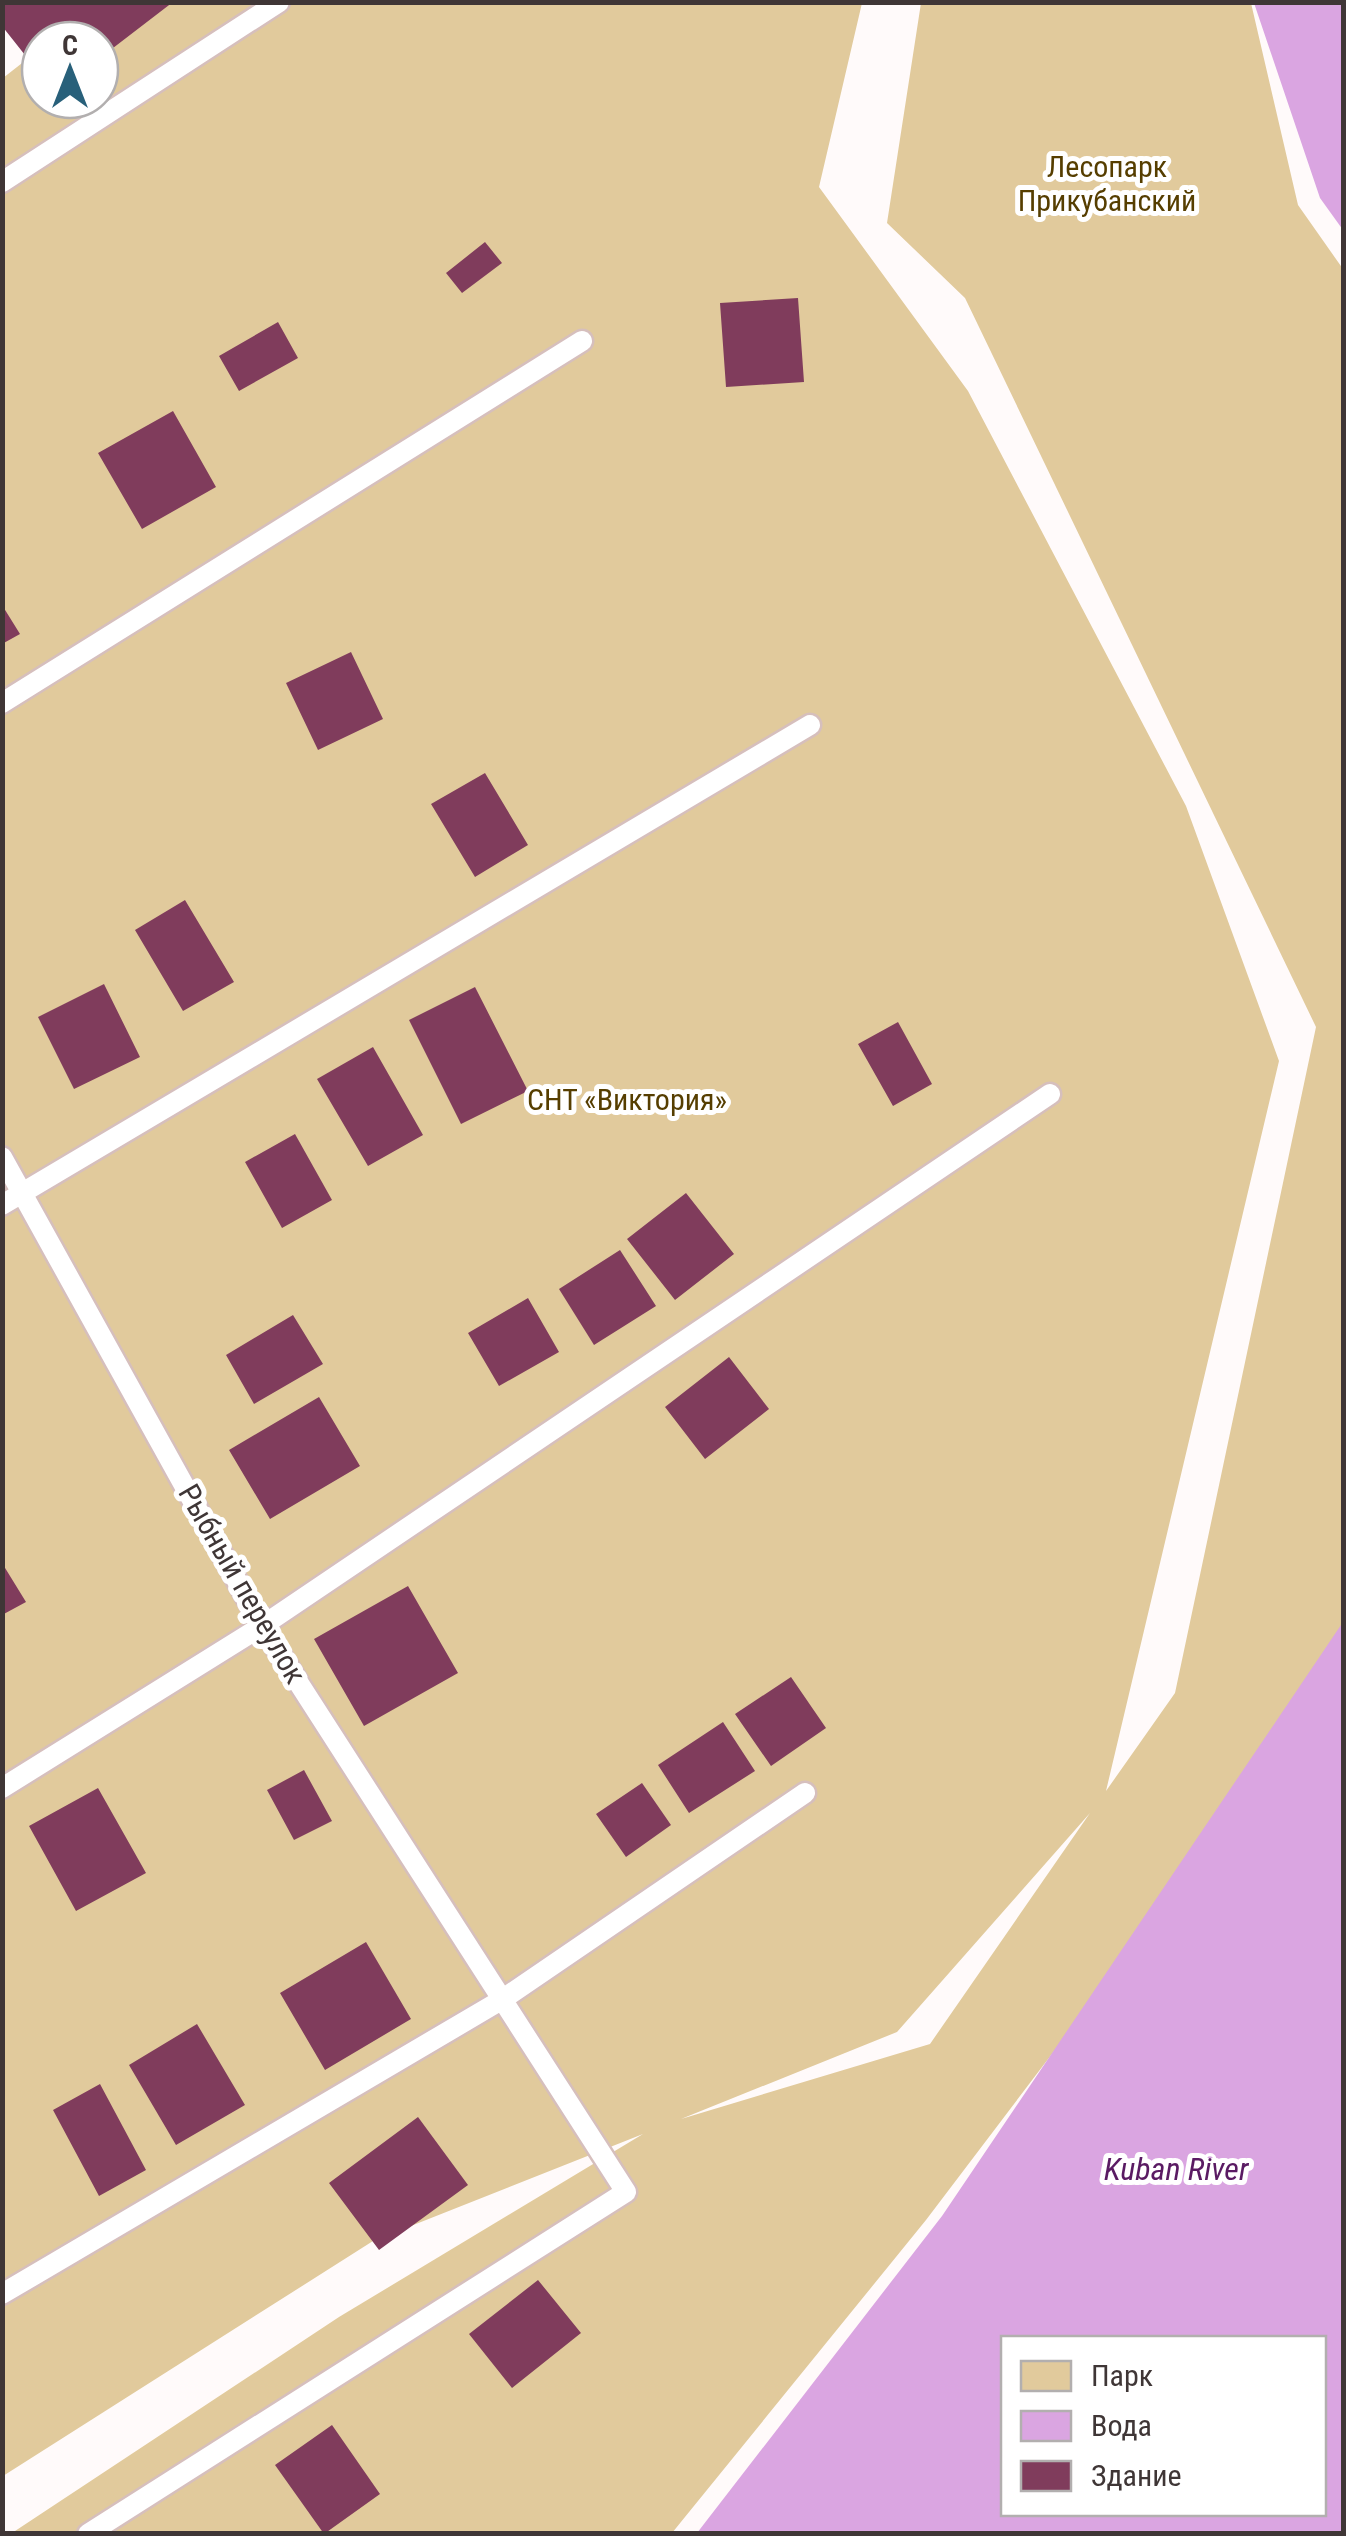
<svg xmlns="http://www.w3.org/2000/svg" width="1346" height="2536" font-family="'Roboto Condensed',sans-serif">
  <rect width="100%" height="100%" fill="#fffafa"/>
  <path fill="#e1ca9c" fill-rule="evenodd" d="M100 3H862L819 187 968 391 1186 806 1279 1061 1106 1791 1175 1693 1316 1027 965 298 887 223 921 3H1251L1298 205 1343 269V1625L1171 1897 926 2220 672 2533H12L339 2317 643 2134 373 2241 3 2476V78L40 49V100H100ZM1090 1813 930 2044 681 2119 897 2032Z"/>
  <path fill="#daa5e1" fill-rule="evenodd" d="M1254 3H1343V230L1320 198Z
    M1343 1622V2533H697L942 2216ZM1004 2338H1324V2514H1004Z"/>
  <path fill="#803c5c" d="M2 2H173L100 58V40H40V74L2 26Z
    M485 242 502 263 462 293 446 273Z
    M798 298 804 382 726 387 720 303Z
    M278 322 298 358 239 391 219 356Z
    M173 411 216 487 142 529 98 453Z
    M2 605 20 634 2 644Z
    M351 652 383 719 318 750 286 683Z
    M485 773 528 845 475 877 431 804Z
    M185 900 234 982 183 1011 135 930Z
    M104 984 140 1057 74 1089 38 1017Z
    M475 987 528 1091 461 1124 409 1020Z
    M898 1022 932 1084 893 1106 858 1044Z
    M373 1047 423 1135 368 1166 317 1079Z
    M295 1134 332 1200 282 1228 245 1162Z
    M686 1193 734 1254 675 1300 627 1239Z
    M620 1250 656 1306 594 1345 559 1289Z
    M528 1298 559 1352 499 1386 468 1333Z
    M293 1315 323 1364 254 1404 226 1355Z
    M729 1357 769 1409 705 1459 665 1407Z
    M319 1397 360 1466 270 1519 229 1450Z
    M2 1563 26 1602 2 1615Z
    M408 1586 458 1673 364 1726 314 1639Z
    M791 1677 826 1728 771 1766 735 1714Z
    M723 1722 755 1771 689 1813 658 1765Z
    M304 1770 332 1821 294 1840 267 1790Z
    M642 1783 671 1825 626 1857 596 1814Z
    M98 1788 146 1873 76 1911 29 1826Z
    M366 1942 411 2019 325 2070 280 1993Z
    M197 2024 245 2105 176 2145 129 2065Z
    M100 2084 146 2170 99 2196 53 2110Z
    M418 2117 468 2185 379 2250 329 2183Z
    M538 2280 581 2333 512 2388 469 2334Z
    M332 2425 380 2494 324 2534 275 2465Z"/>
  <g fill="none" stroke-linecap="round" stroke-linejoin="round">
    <defs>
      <path id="service" d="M2 182 279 2
        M2 703 582 341
        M2 1157 262 1626 626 2192 88 2534
        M2 1205 810 725
        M2 1788 262 1626 1050 1094
        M2 2294 503 1999 805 1793"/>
    </defs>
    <use href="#service" stroke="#d6bfbd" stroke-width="25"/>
    <use href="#service" stroke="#fff" stroke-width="20"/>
  </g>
  <g text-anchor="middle" stroke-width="10" stroke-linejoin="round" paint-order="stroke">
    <g font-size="30" fill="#563e00" stroke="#fff">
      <text x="1107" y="177">Лесопарк<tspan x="1107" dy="34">Прикубанский</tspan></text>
      <text x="627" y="1110">СНТ «Виктория»</text>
    </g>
    <g font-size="30" fill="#3f3636" stroke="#fff">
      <text transform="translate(242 1584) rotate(60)" y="10">Рыбный переулок</text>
    </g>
    <g font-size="32" font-style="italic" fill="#5a1b63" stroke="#fff">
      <text x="1176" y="2180">Kuban River</text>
    </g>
  </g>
  <rect width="1346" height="2536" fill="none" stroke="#3f3636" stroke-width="10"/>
  <rect x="1001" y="2336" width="325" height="180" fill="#ffffff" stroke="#b2afaf" stroke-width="2.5"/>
  <rect x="1021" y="2361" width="50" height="30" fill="#e1ca9c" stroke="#b2afaf" stroke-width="2.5"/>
  <text x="1091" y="2386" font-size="30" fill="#3f3636">Парк</text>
  <rect x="1021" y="2411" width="50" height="30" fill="#daa5e1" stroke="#b2afaf" stroke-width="2.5"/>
  <text x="1091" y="2436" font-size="30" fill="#3f3636">Вода</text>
  <rect x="1021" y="2461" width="50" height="30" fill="#803c5c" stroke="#b2afaf" stroke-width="2.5"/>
  <text x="1091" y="2486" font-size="30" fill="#3f3636">Здание</text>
  <g transform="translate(70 70)"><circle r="48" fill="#ffffff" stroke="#b2afaf" stroke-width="2.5"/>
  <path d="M0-8L18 38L0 25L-18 38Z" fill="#28607a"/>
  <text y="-15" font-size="28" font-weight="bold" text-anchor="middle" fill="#3f3636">С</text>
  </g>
</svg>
